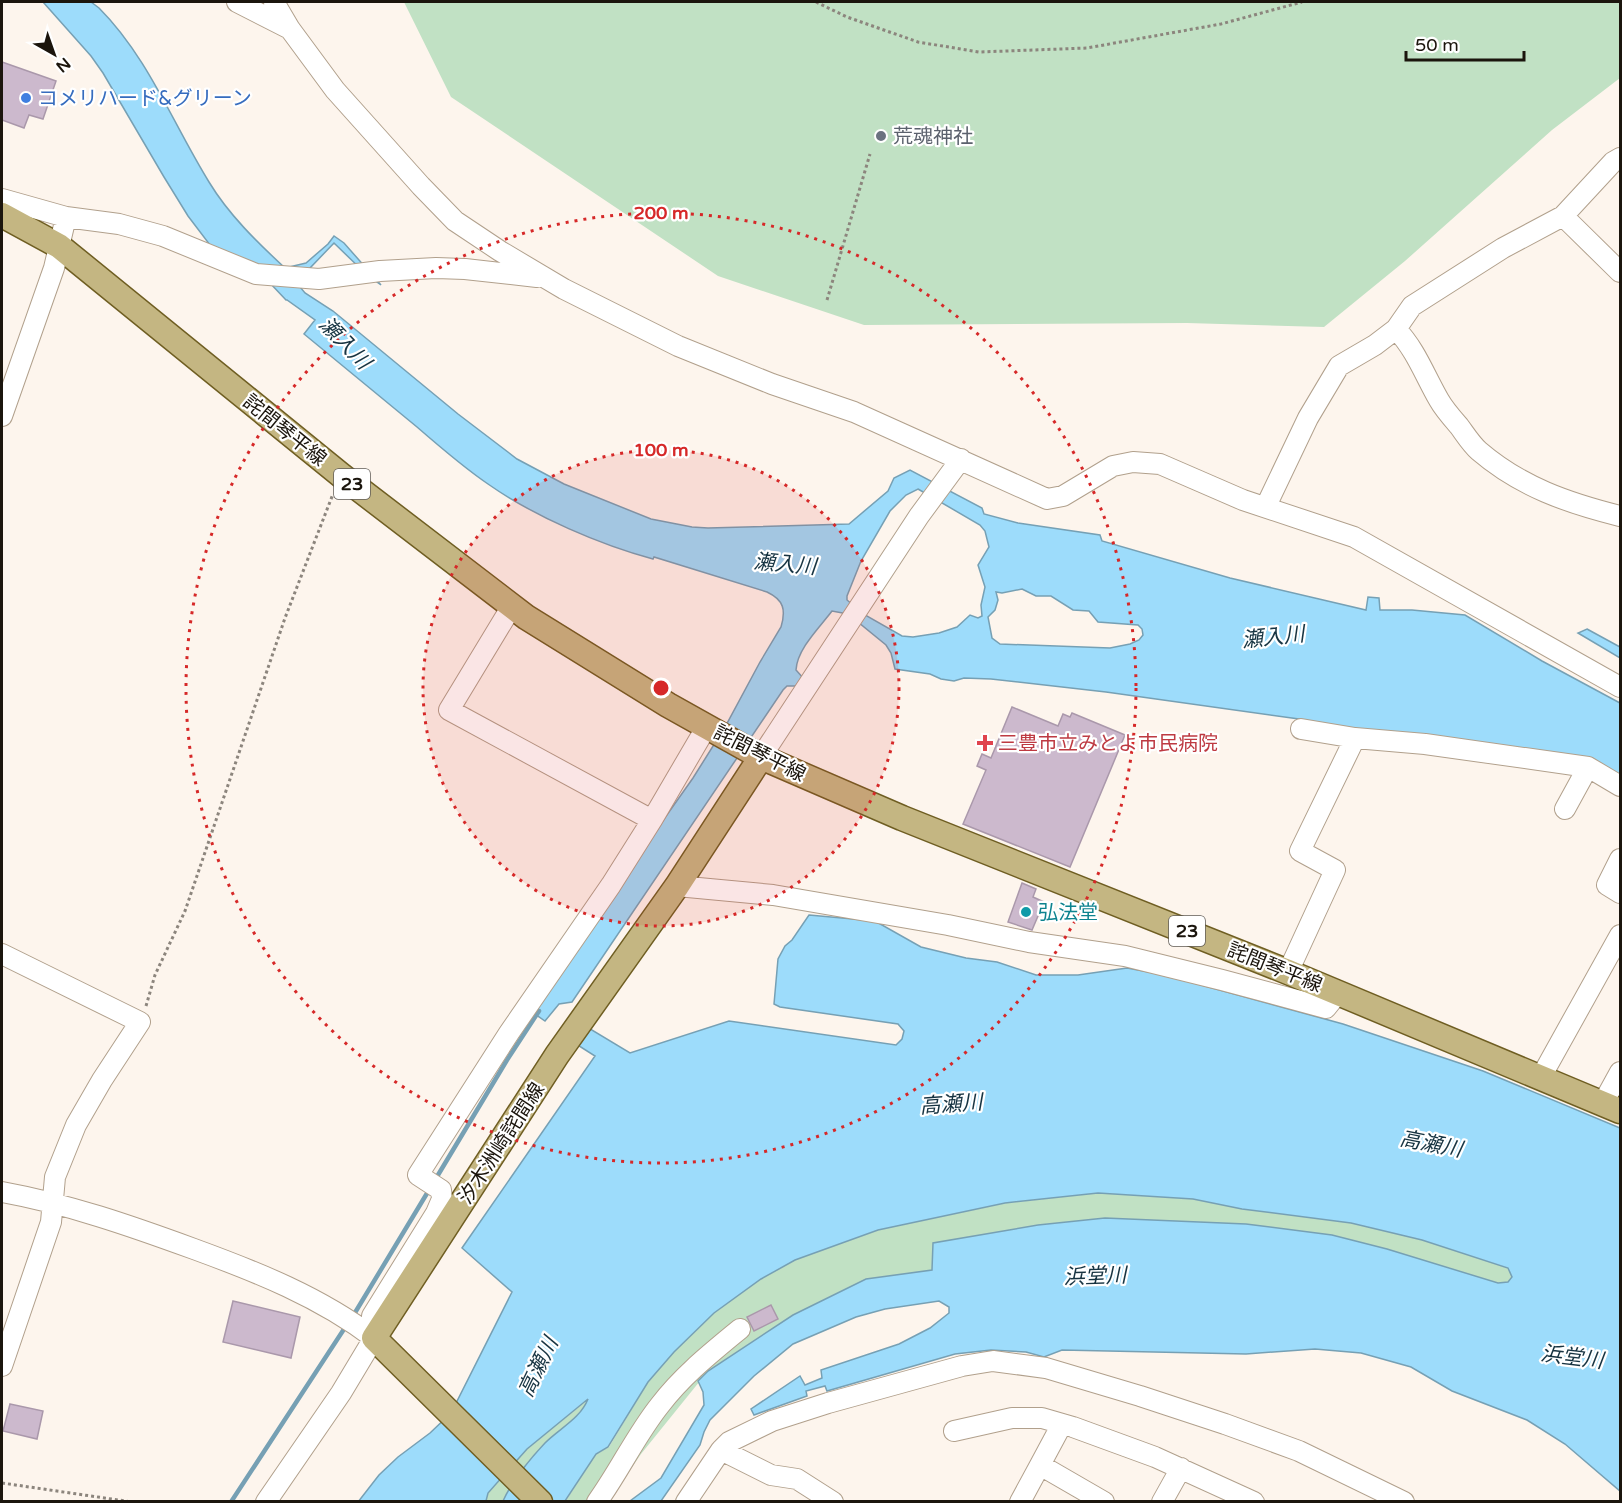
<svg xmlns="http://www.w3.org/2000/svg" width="1622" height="1503" font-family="'Varela Round','Noto Sans JP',sans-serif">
  <rect width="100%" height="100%" fill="#fdf5ed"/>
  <path fill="#c1e1c4" d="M404 2H1620V78L1552 130 1405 261 1324 327 1187 323 864 325 718 276 451 97Z
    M1098 1193 1193 1199 1242 1209 1351 1223 1422 1240 1508 1268 1513 1277 1509 1282 1498 1283 1482 1279 1105 1218 1038 1225 933 1243 932 1270 866 1279 793 1315 708 1371 641 1454 609 1501 565 1502 596 1454 609 1447 648 1382 674 1352 714 1313 761 1279 795 1260 878 1230 1006 1203Z
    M590 1398C577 1419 565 1425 548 1441 532 1455 511 1482 503 1501L486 1502 488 1493 527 1449Z"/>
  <path fill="#9ddcfb" stroke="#76a0b4" stroke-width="1.5" fill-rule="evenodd" d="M43 2H91L99 8C148 57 173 124 209 182 229 215 257 242 285 268L306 263 328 244 334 236 344 243 381 285 367 275 334 243 309 269 290 275 305 293 333 311 458 414 517 459 564 484 651 519 692 527 708 528 849 524 888 491 894 478 910 470 982 508 984 514 1018 523 1100 535 1102 541 1230 578 1366 610 1368 597 1379 598 1380 610H1412L1465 615 1542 661 1620 703V777L1299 719 1106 692 991 679 964 678 954 681 941 679 930 674 895 669 891 653 886 645 848 614 832 611C820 627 797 649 796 670L804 679 798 686H787L783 690 572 1002 559 1004 545 1021 529 1010 693 778 725 727 760 662 781 627C786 610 784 600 767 592L654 557 653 559C601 545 535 517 488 484 463 467 440 447 417 427 379 396 342 365 304 334L315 320 287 300H286L252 264 213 249 188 216 164 177 103 73 91 56ZM918 489 980 525 985 531 989 547 978 565 985 587 981 605 982 616 978 618 970 615 957 627 939 633 913 637 902 636 865 615 847 600V596L861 561 890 511 906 495ZM1022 589 1036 596H1051L1073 610 1089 611 1098 622 1138 625 1142 629 1143 635 1139 640 1130 644 1110 648 1000 644 992 638 988 617 995 610 998 600 996 592 1002 593Z
    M1587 629 1620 647V658L1578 633Z
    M809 915 875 921 921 947 966 958 997 962 1036 975H1078L1127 968 1165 975 1343 1024 1483 1071 1620 1128V1491L1565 1444 1527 1420 1452 1391 1411 1367 1361 1353 1315 1349 1246 1354 1062 1350 1044 1357 1026 1352 991 1350 955 1354 827 1391 825 1386 806 1391 807 1396 754 1415 751 1409 800 1376 805 1385 822 1378 821 1370 899 1344 930 1328 949 1313V1307L939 1301 885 1309 856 1317 793 1344 754 1376 710 1420 704 1432 700 1445 661 1501H630L661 1478 704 1405 703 1392 698 1381 708 1371 793 1315 866 1279 932 1270 933 1243 1038 1225 1105 1218 1246 1224 1332 1235 1387 1249 1498 1283 1508 1282 1512 1277 1508 1268 1422 1240 1351 1223 1242 1209 1193 1199 1098 1193 1005 1203 878 1230 795 1260 761 1279 714 1313 674 1352 648 1382 608 1447 596 1454 565 1501H503C512 1481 530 1459 545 1443 560 1428 580 1419 588 1399L527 1449 488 1493 486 1501 358 1502 379 1475 398 1457 430 1433 451 1413 512 1292 462 1248 595 1056 576 1044 587 1027 630 1053 729 1021 896 1045 902 1039 904 1031 898 1024 780 1007 774 1004 778 959 785 946 792 940Z"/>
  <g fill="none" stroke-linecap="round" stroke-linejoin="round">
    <path stroke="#76a0b4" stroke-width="4.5" d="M435 1180 507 1060 539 1011
      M353 1316 429 1190
      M231 1502 346 1326"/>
  </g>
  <path fill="#ccb9cd" stroke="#aa98ab" stroke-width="1.5" d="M2 62 56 81 43 119 29 115 24 128 2 120Z
    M1012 707 1058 726 1063 714 1070 717 1072 713 1125 735 1070 867 963 824 986 770 977 766 982 754 991 758Z
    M1022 883 1036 889 1033 897 1044 902 1032 930 1008 922Z
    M233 1301 300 1317 291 1358 223 1342Z
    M771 1305 778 1319 754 1331 747 1317Z
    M10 1404 43 1411 37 1439 3 1431Z"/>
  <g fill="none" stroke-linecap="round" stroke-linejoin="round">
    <defs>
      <path id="minor" d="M237 2 290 29
        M274 2 290 29 335 90 421 186 455 221 500 251 564 289 678 346 772 384 854 412 1047 499 1063 496 1113 466 1133 462 1160 464 1243 500 1354 537 1620 687
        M2 199 66 217 119 224 163 236 256 274 319 279 380 271 436 268 465 269 537 277
        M1563 216 1620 272
        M1396 329C1416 350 1425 376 1439 400 1444 409 1452 418 1459 426 1465 434 1471 444 1479 451 1521 487 1568 503 1620 516
        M2 416 54 268 66 217
        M1266 506 1308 418 1339 366 1375 345 1396 329 1412 306 1503 248 1563 216 1613 162 1620 158
        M512 606 449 710 652 820 707 726
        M1301 729 1355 738
        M761 757 919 516 961 459
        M1565 809 1588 767
        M1620 859 1607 885 1620 893
        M677 886 773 895 948 925 1029 942 1125 956 1222 980 1326 1008 1338 993
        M2 954 140 1022 102 1080 76 1125 55 1177 51 1222 2 1366
        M1288 972 1335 870 1300 851 1355 738 1425 744 1588 767 1620 786
        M1541 1077 1620 935
        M1603 1103 1620 1072
        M2 1192C68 1204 131 1226 194 1249 257 1272 320 1297 374 1338
        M954 1431 1012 1418H1042L1073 1427 1155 1457 1254 1502
        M721 1450 729 1442 772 1421 828 1403 962 1366 993 1361 1046 1368 1140 1396 1225 1424 1299 1451 1404 1502
        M1040 1465 1062 1424
        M266 1502 341 1393 374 1338 372 1316 436 1213 442 1199 441 1190 418 1175 509 1033 611 885 652 820
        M597 1502C620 1470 636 1435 660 1405 683 1375 711 1353 740 1329
        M686 1502 721 1450 771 1475 797 1479 833 1502
        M1020 1502 1040 1465 1104 1502
        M1162 1502 1181 1468"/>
      <path id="major" d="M2 215 59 246 342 476 526 617 668 705 761 757 902 818 1288 972 1620 1111
        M540 1502 374 1338 557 1055 677 886 761 757"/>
    </defs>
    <use href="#minor" stroke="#b1a08c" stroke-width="22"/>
    <use href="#major" stroke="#6f5e22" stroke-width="27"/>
    <path stroke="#8c857d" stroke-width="3" stroke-dasharray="3 3" stroke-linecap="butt" d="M816 2 847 17 918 42 979 52 1087 48 1221 24 1302 2
      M827 300 870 154
      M146 1006 155 975 185 911 285 618 333 494
      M2 1483 132 1502"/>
    <use href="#minor" stroke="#fff" stroke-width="20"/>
    <use href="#major" stroke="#c4b682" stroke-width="24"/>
  </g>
  <circle cx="661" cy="688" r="238" fill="#d62828" fill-opacity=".12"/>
  <g fill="none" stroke="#d62828" stroke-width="3" stroke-dasharray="3 6">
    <circle cx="661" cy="688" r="238"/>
    <circle cx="661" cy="688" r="475"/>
  </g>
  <circle fill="#3f7fe0" stroke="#fff" stroke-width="2" cx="26" cy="98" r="6"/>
  <circle fill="#6b7280" stroke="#fff" stroke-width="2" cx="881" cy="136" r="6"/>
  <path fill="#e0444e" stroke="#fff" stroke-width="2" d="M982 734h6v6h6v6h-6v6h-6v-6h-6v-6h6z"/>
  <circle fill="#0f9aa8" stroke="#fff" stroke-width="2" cx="1026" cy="912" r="6"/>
  <g text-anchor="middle" stroke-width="4.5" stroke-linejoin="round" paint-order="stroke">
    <g fill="#fff" stroke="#5f5b56" stroke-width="1.5">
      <rect x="334" y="469" width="36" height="30" rx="4.5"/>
      <rect x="1169" y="916" width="36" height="30" rx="4.5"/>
    </g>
    <g font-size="18" font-weight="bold" fill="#1b150d">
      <text x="352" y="490">23</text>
      <text x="1187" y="937">23</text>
    </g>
    <g font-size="20" fill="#366cbe" stroke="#fff" text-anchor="start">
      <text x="38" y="105">コメリハード&amp;グリーン</text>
    </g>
    <g font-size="20" fill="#5b616d" stroke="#fff" text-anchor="start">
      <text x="893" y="143">荒魂神社</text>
    </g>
    <g font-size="20" fill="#1b150d" stroke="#fff">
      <text transform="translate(285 430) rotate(39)" y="7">詫間琴平線</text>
      <text transform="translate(760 753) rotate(27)" y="7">詫間琴平線</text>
      <text transform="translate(1275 967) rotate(22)" y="7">詫間琴平線</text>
      <text transform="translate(501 1143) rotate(-57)" y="7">汐木洲崎詫間線</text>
    </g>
    <g font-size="20" fill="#be3a42" stroke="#fff" text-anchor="start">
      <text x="998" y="750">三豊市立みとよ市民病院</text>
    </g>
    <g font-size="20" fill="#0d838f" stroke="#fff" text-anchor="start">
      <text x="1038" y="919">弘法堂</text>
    </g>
    <g font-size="21" font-style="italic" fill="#173442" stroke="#fff">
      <text transform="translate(345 343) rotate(46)" y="7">瀬入川</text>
      <text transform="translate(785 564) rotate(5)" y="7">瀬入川</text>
      <text transform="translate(1273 637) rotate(-6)" y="7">瀬入川</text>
      <text transform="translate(951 1104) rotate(-4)" y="7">高瀬川</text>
      <text transform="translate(1431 1144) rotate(11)" y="7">高瀬川</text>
      <text transform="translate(1095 1276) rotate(-2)" y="7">浜堂川</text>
      <text transform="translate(1572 1357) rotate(7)" y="7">浜堂川</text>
      <text transform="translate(538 1367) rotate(-64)" y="7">高瀬川</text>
    </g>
  </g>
  <circle cx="661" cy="688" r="9" fill="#d62828" stroke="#fff" stroke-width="3"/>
  <g font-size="18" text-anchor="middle" font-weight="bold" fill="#d62828" stroke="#fff" stroke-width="4.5" stroke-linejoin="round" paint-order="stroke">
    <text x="661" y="219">200 m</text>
    <text x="661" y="456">100 m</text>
  </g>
  <rect width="1622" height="1503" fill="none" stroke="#1b150d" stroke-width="6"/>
  <g transform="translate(54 54) rotate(140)" stroke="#ffffff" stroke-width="4.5" paint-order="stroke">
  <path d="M0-4.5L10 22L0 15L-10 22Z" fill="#1b150d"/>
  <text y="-9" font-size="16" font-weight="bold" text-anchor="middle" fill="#1b150d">N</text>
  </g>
  <path d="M1406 51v9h118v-9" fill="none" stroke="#1b150d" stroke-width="3"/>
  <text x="1415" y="51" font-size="18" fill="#1b150d" stroke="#ffffff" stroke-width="4.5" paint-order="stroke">50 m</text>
</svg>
